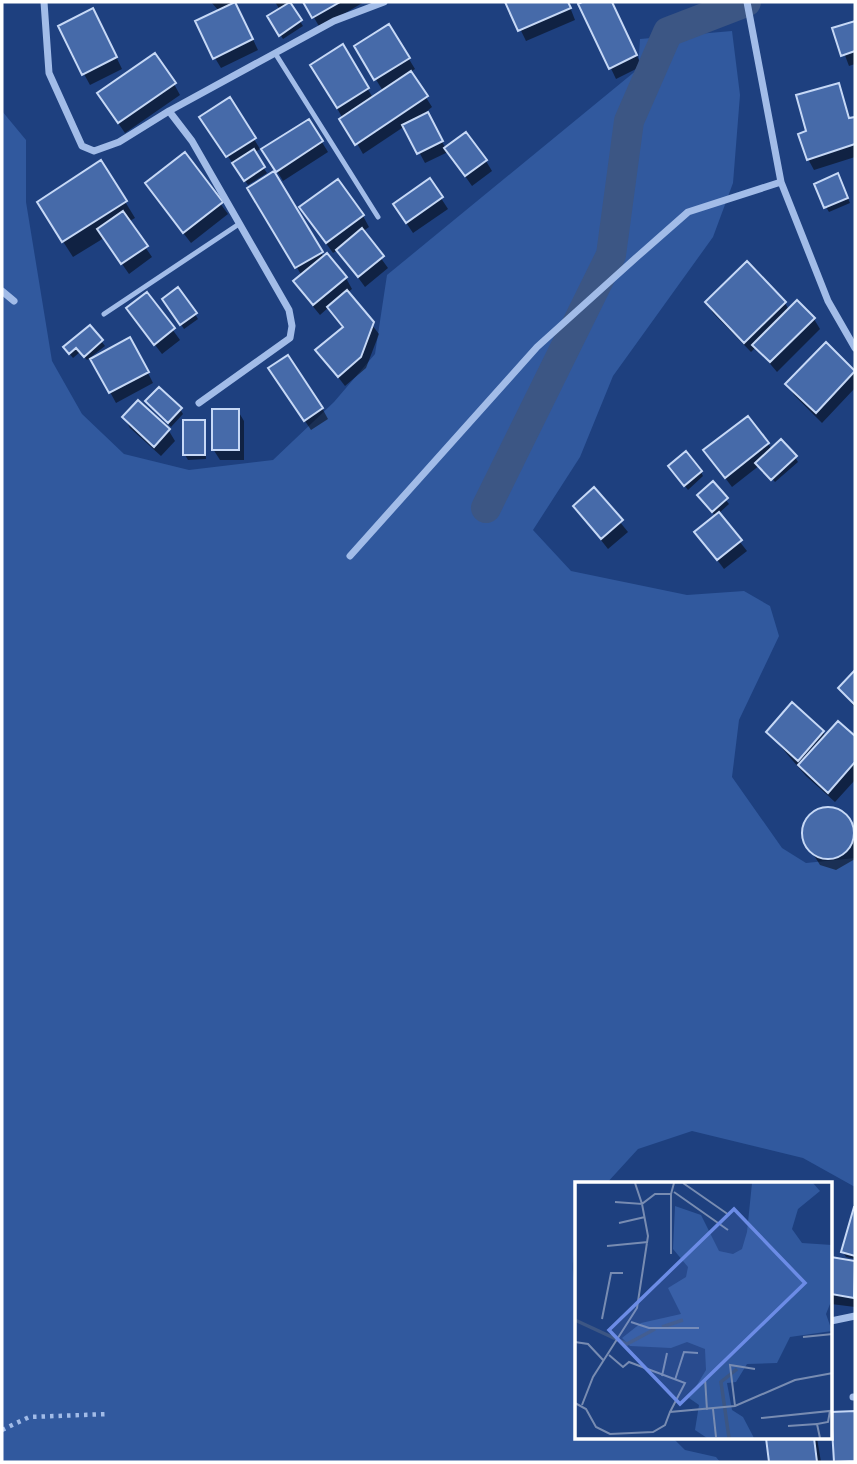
<svg xmlns="http://www.w3.org/2000/svg" width="857" height="1464" font-family="Barlow,sans-serif">
  <rect width="100%" height="100%" fill="#1e407f"/>
  <path fill="#31599e" d="M732 31 740 95 733 183 713 237 613 376 580 457 533 530 571 571 687 595 744 591 770 606 779 636 739 720 732 777 782 848 806 863 855 858V1187L803 1158 692 1131 638 1149 606 1184H577C577 1201 578 1218 577 1235 576 1252 568 1268 577 1285V1438H673L685 1450 716 1457 720 1462H2V111L26 140V202L52 361 82 414 124 454 189 470 273 460 334 402 375 354 387 275 638 69 640 39Z"/>
  <path fill="#0007" d="M211 2H235L258 50 221 68 215 58 219 11Z
    M275 2H295L290 5 303 26 283 39 269 17 280 10Z
    M305 2H364L320 28Z
    M507 2H568L575 20 526 41Z
    M586 2H611L642 66 616 79 580 4Z
    M99 21 122 69 90 85 84 74Z
    M855 22V64L849 66 835 29Z
    M389 26 415 69 410 72 432 107 426 112 446 149 486 161 492 171 472 186 448 152 425 163 405 126 363 154 313 66 343 47 373 98 383 91 356 47Z
    M174 84 180 95 125 133 105 104Z
    M838 85 851 119 855 120V157L814 170 808 159V132Z
    M309 121 328 152 283 181 264 150Z
    M208 128 254 139 260 149 254 153 267 173 248 185Z
    M184 154 228 214 191 243 153 194Z
    M101 162 135 218 128 222 152 257 129 274 104 238 73 257 48 218Z
    M274 173 324 258 346 278 352 289 347 293 379 334 366 368 345 386 317 350 343 328 329 307 320 315 301 292 295 281 302 276 249 188Z
    M840 180 850 203 829 212 826 207Z
    M337 181 363 216 369 227 362 232 388 268 365 287 338 250 333 253 308 218Z
    M430 181 448 209 413 233 401 215Z
    M147 294 180 340 162 354 135 319Z
    M707 303H785L789 310 814 319 820 329 777 372 756 347 751 352 713 313Z
    M167 304 195 314 198 319 184 329Z
    M90 327 105 346 87 360 80 352 73 358 68 352Z
    M826 344 855 372V388L822 423 794 395 788 385Z
    M136 349 153 383 116 403 92 359Z
    M277 379 322 408 328 419 311 430Z
    M138 402 169 431 175 441 161 456 130 428 124 417Z
    M147 402 180 409 183 414 171 427Z
    M238 411 244 421V460H220L213 449Z
    M204 422 206 459 188 460 185 455Z
    M768 443 772 450 795 457 798 462 775 482 760 465 732 487 705 451Z
    M673 471 701 472 703 476 688 490Z
    M713 483 729 504 718 514 747 551 724 569 697 533 716 517 699 495Z
    M594 490 628 532 608 549 575 507Z
    M855 673V708L840 688Z
    M838 723 855 739V780L835 802 806 776 768 732H823L826 737Z
    M824 809 845 815 855 833V859L836 870 820 865 804 839 805 823 810 816Z
    M855 1209V1259L846 1257 843 1252Z
    M831 1259 855 1263V1307L831 1304Z
    M855 1412V1462H836L833 1414Z
    M767 1438H817L821 1462H771Z"/>
  <g fill="none" stroke-linecap="round" stroke-linejoin="round">
    <path stroke="#3c5684" stroke-width="30" d="M486 508 611 255 629 121 668 32 746 2"/>
  </g>
  <path fill="#466aa9" stroke="#c6d8f6" stroke-width="2" d="M235 2 253 39 213 59 195 21Z
    M290 2 302 20 279 36 267 16Z
    M303 2H340L312 18Z
    M505 2H568L571 8 518 31Z
    M582 2H612L637 55 609 69 578 4Z
    M93 8 117 57 82 75 58 26Z
    M855 21V51L841 56 832 28Z
    M389 24 410 58 374 80 354 46Z
    M343 44 369 88 337 108 310 65Z
    M155 53 176 83 118 123 97 93Z
    M411 71 428 96 355 145 339 119Z
    M839 83 849 118 855 117V144L807 160 798 134 806 131 796 95Z
    M230 97 256 138 226 157 199 117Z
    M428 112 443 141 417 154 402 125Z
    M309 119 323 141 276 172 261 149Z
    M466 132 487 160 465 176 444 148Z
    M254 149 265 167 244 181 232 163Z
    M185 152 223 202 183 233 145 183Z
    M101 160 127 201 62 242 37 202Z
    M274 171 323 252 295 268 247 188Z
    M838 173 848 198 824 208 814 184Z
    M430 178 443 197 406 223 393 204Z
    M338 179 364 215 326 243 299 207Z
    M123 211 148 246 121 264 97 229Z
    M362 228 384 256 358 277 336 250Z
    M327 253 347 277 313 305 293 281Z
    M747 261 786 302 744 343 705 302Z
    M178 287 197 313 180 325 162 299Z
    M347 290 374 322 361 357 338 377 315 350 343 327 327 307Z
    M147 292 175 328 154 345 126 308Z
    M797 300 815 318 770 362 752 345Z
    M90 325 103 340 84 357 76 348 69 354 63 347Z
    M130 337 149 372 109 393 90 359Z
    M826 342 855 371 816 413 785 384Z
    M288 355 323 408 304 421 268 368Z
    M159 387 182 408 168 423 145 401Z
    M138 400 170 429 154 447 122 417Z
    M212 409H239V450H212Z
    M748 416 769 443 725 478 703 450Z
    M183 420H205V455H183Z
    M781 439 797 456 771 480 755 463Z
    M686 451 702 471 684 486 668 466Z
    M713 481 728 498 712 512 697 495Z
    M594 487 623 520 601 539 573 506Z
    M719 512 742 540 717 560 694 532Z
    M855 670V705L838 688Z
    M792 702 824 731 798 761 766 732Z
    M838 721 855 736V762L828 793 798 765Z
    M802 833a26 26 0 1 1 52 0a26 26 0 1 1-52 0Z
    M854 1207H855V1256L841 1252Z
    M831 1257 855 1261 854 1298 831 1294Z
    M855 1411V1461L834 1462 831 1412Z
    M766 1438H814L817 1462H769Z"/>
  <g fill="none" stroke-linecap="round" stroke-linejoin="round">
    <path stroke="#a2bce8" stroke-width="4.5" stroke-dasharray="3.5 5" stroke-linecap="butt" d="M2 1430 29 1417 109 1414"/>
    <path stroke="#a2bce8" stroke-width="5" d="M275 53 378 217
      M104 314 239 224"/>
    <path stroke="#a2bce8" stroke-width="7" d="M44 2 49 73 82 146 94 151 119 142 169 111 334 21 384 2
      M747 2 781 182 828 301 855 348
      M169 111 192 141 289 310 292 326 290 338 199 403
      M2 291 14 301
      M350 556 537 347 638 256 688 212 781 182
      M831 1321 855 1316
      M853 1397H855"/>
  </g>
  <g transform="translate(575 1182)">
    <rect width="257" height="257" fill="#1e407f"/>
    <path d="M177 1H238L245 9 223 27 217 47 227 61 257 63V117L251 132 257 149 215 155 202 181 172 182 161 200 152 201 157 228 168 235 179 256H132L120 248 124 223 114 216 131 188 130 167 112 160 96 166 55 164 47 156 66 141 106 132 93 106 111 95 113 85 98 67 100 24 126 33 144 69 158 72 167 67 172 50Z" fill="#31599e"/>
    <path fill="none" stroke="#3c5684" stroke-width="3.5" d="M0 138 52 162 80 147M87 145 108 138M154 256 146 200 162 187"/>
    <path fill="none" stroke="#788cb2" stroke-width="2" d="M108 1 154 33M99 10 153 48M40 20 67 22 60 1M44 41 70 35M32 64 73 60M96 72V12M27 137 36 91H48M56 140 74 146H124M228 155 258 152M0 160 13 162 29 179M34 173 48 185 54 180 110 201 95 230M87 194 92 171M130 196 132 228M100 198 109 170 123 171M0 221 11 227 21 245 35 252 78 250 90 243 95 230 160 224 220 198 258 191M7 223 18 195 62 126 73 54 67 22 80 12H96L99 1M160 224 155 183 180 187M138 227 141 255M186 236 255 229 253 240 242 242 245 256M213 244 242 242"/>
    <path fill="#6c8ce6" fill-opacity="0.15" stroke="#6c8ce6" stroke-width="3.5" d="M159 27 230 101 105 222 34 148Z"/>
    <rect width="257" height="257" fill="none" stroke="#fff" stroke-width="3.5"/>
  </g>
  <rect width="857" height="1464" fill="none" stroke="#ffffff" stroke-width="7"/>
</svg>
